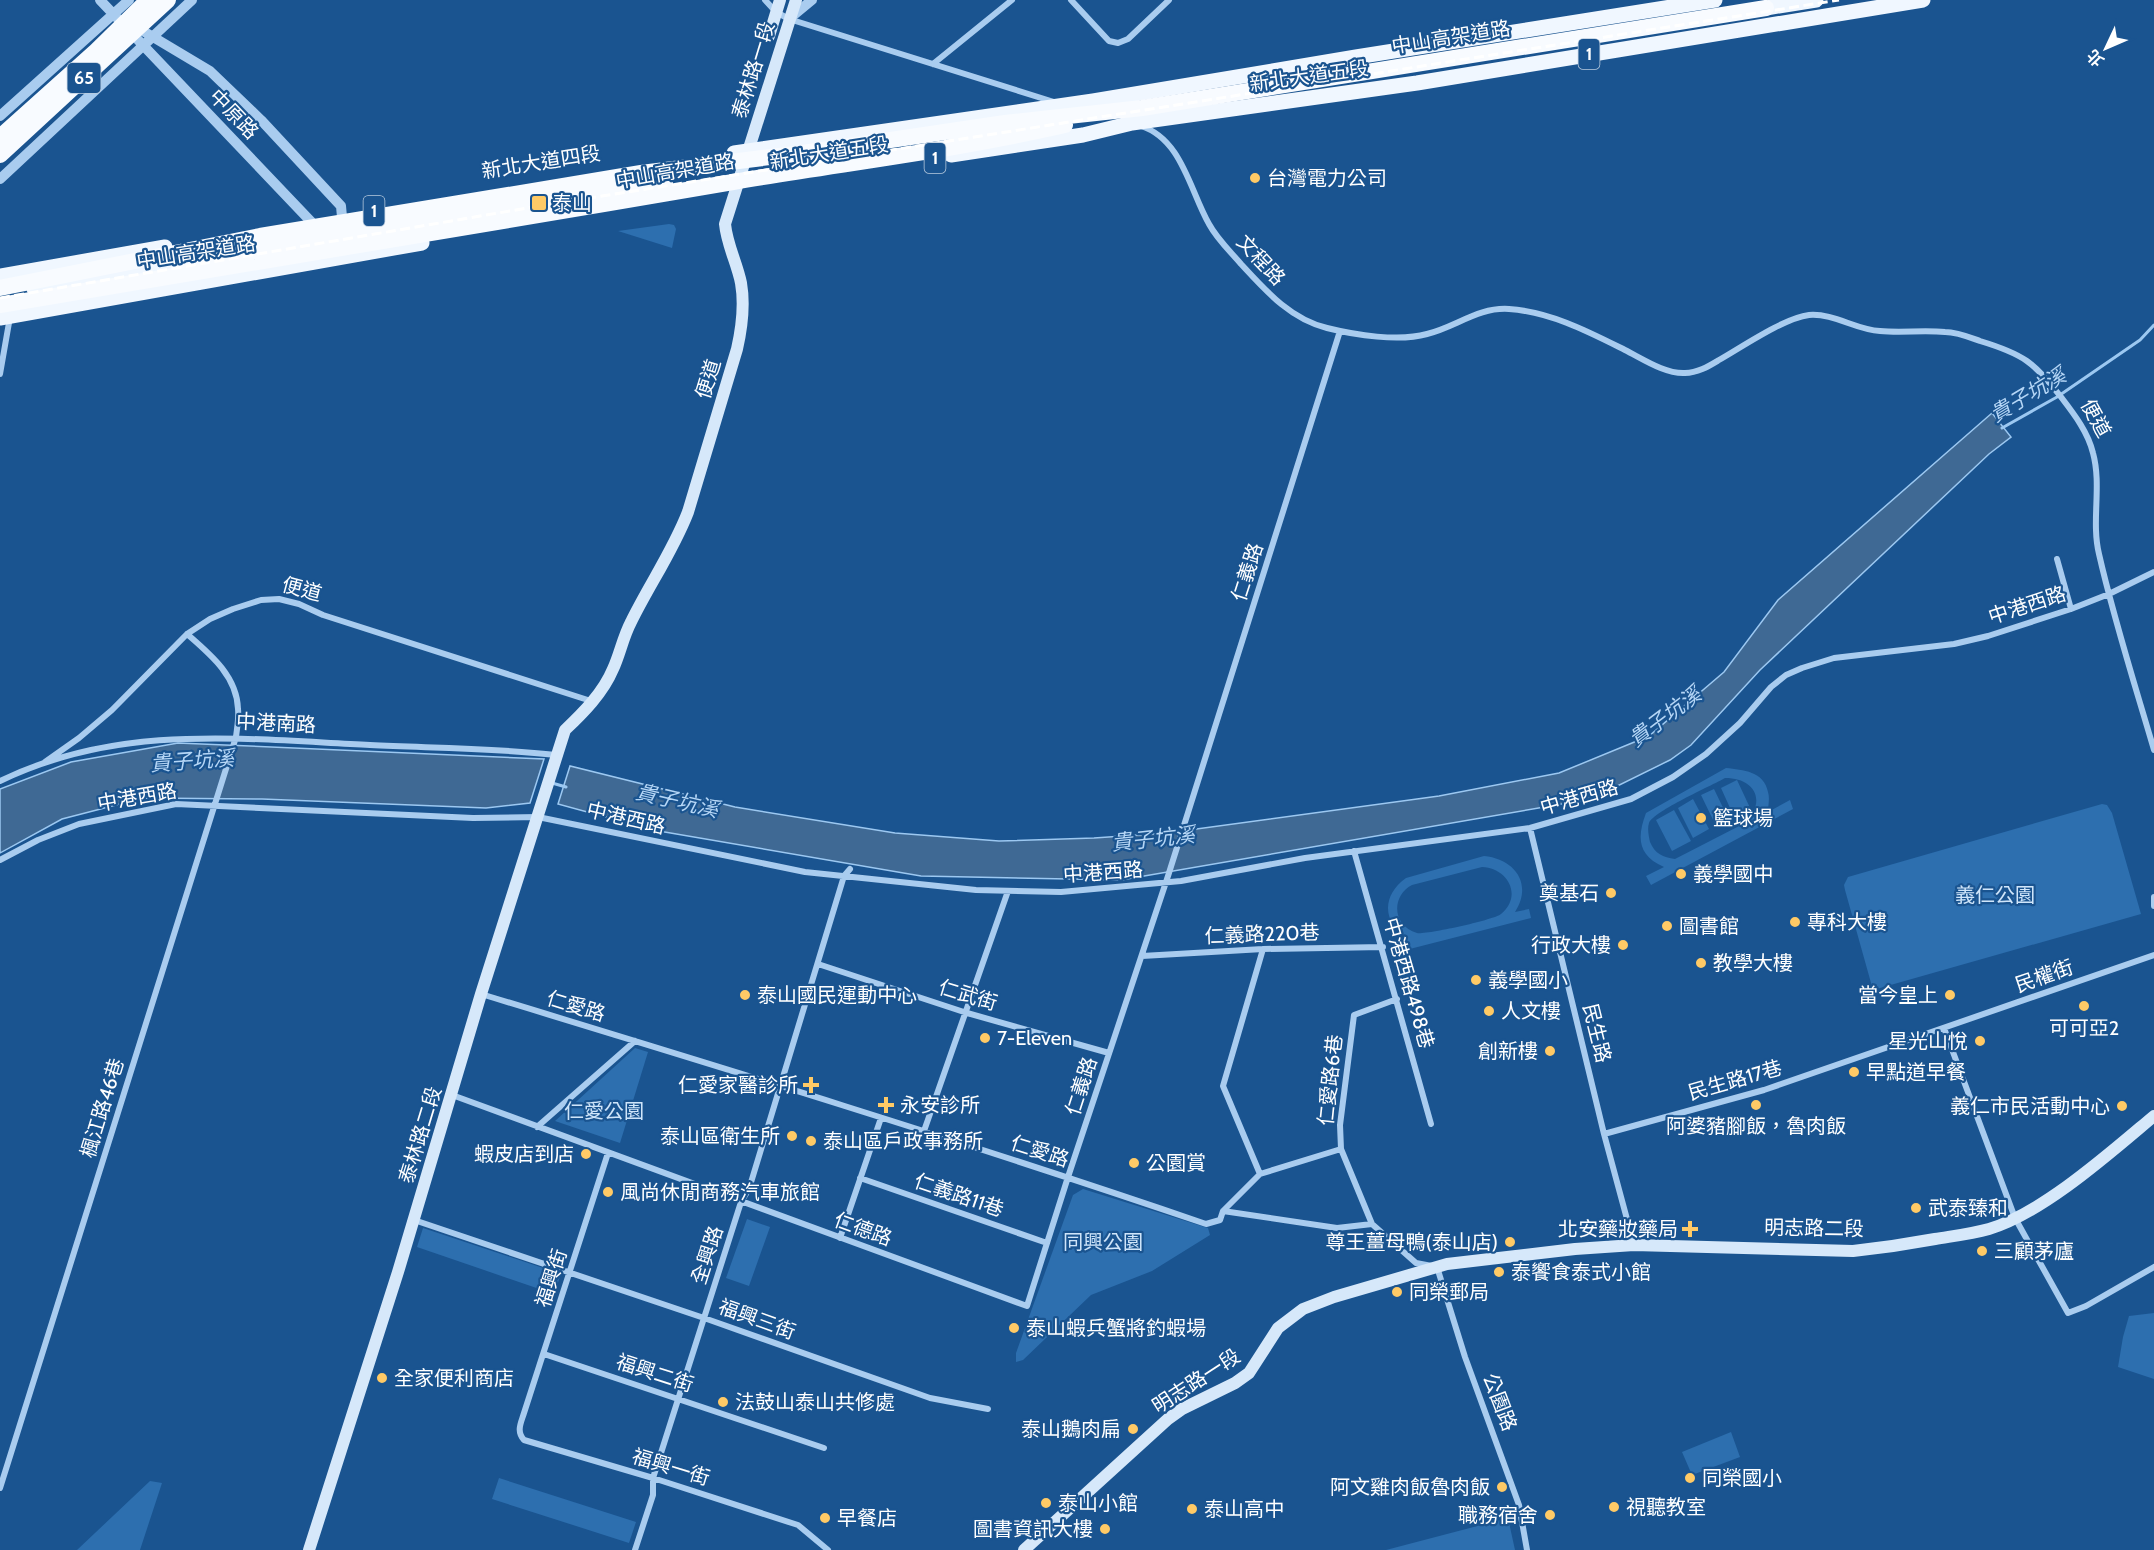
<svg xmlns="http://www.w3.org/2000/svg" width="2154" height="1550" font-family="Cabin,'Noto Sans TC',sans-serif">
  <rect width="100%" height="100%" fill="#1a5490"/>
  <path fill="#2d6faf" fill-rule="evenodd" d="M669 224 674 225 676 229 672 248 618 231Z
    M1726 768C1743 770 1764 771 1768 792 1770 798 1768 806 1768 812L1790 800 1793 809 1651 885 1646 876 1664 867C1637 855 1637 837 1646 813ZM1725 778C1755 778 1767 801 1745 823L1675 859C1663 857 1655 854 1650 842 1649 837 1647 829 1649 823 1654 811 1711 786 1725 778Z
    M1737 780 1752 812 1735 819 1721 788Z
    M1714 789 1729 820 1716 826 1701 795Z
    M1693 799 1709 829 1693 838 1678 808Z
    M2102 804 2107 805 2112 813 2141 914 1873 990 1845 890 1844 885 1848 877Z
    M1674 810 1691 841 1672 851 1656 820Z
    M1484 856C1515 859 1533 884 1515 912L1529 909 1531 918 1398 952 1395 942 1406 938C1382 921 1382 895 1406 878ZM1482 867C1508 868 1523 896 1501 914 1494 920 1425 935 1417 933 1392 926 1391 896 1412 885Z
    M635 1048 648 1052 620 1143 555 1121Z
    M1083 1189 1208 1228 1210 1235 1152 1271 1091 1295 1023 1360 1016 1362V1353L1073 1195Z
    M747 1219 770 1227 749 1286 726 1278Z
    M423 1228 561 1274 554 1294 417 1247Z
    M2154 1313V1379L2118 1367 2123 1337 2129 1316Z
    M1731 1432 1740 1457 1692 1475 1682 1452Z
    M499 1478 636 1522 629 1543 492 1499Z
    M150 1481 162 1483 140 1550H77Z
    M1508 1518 1515 1550H1386Z"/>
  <path fill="#3f6994" stroke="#9cc8f1" stroke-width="1.5" d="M1992 413 2011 437 1989 454 1760 670 1691 745 1670 760 1591 799 1121 880 921 876 653 830 558 804 570 766 735 807 895 833 999 841 1094 838 1167 833 1439 796 1559 773 1649 736 1724 672 1778 600Z
    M178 743 225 745 544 759 530 803 486 808 262 799 143 798 62 819 0 853V789L71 762Z"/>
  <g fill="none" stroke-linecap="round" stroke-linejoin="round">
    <path stroke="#9cc8f1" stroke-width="3" d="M2002 428 2057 397 2140 340 2154 325
      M552 783 566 787"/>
    <path stroke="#a9ccef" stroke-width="6" d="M765 0 776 12 789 19 1054 102
      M1071 0 1109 41 1118 43 1128 39 1169 0
      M933 64 1012 0
      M1141 126C1182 139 1190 191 1209 224 1217 239 1230 251 1241 264 1265 290 1290 319 1327 328 1355 335 1399 342 1427 334 1456 327 1478 307 1509 309 1551 312 1589 332 1625 350 1643 359 1665 374 1685 373 1698 373 1709 366 1719 360 1742 347 1784 318 1809 315 1834 313 1856 330 1880 331 1901 333 1923 330 1945 332 1957 332 1969 337 1980 341 2023 354 2034 362 2061 397 2074 414 2088 432 2093 453 2102 486 2091 521 2099 554 2114 620 2135 685 2154 750
      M0 374 10 317
      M2057 559 2071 609
      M45 762 79 738 112 710 187 634 210 619 233 609 261 600 279 599 299 604 323 615 591 701
      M0 781C120 723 242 739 370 745 433 748 494 748 556 755
      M1530 828 1604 1134 1634 1245
      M1354 851 1431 1124
      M0 860 38 840 79 824 176 804 473 818 538 817 805 872 976 890 1061 892 1181 881 1305 858 1530 828 1631 799 1673 777 1706 754 1740 723 1771 687 1786 675 1802 668 1834 658 1954 644 1988 636 2071 609 2109 594 2154 572
      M2154 897V906
      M1142 956 1263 949 1383 947
      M818 964 967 1013 1109 1053
      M481 994C724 1068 966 1142 1206 1224L1220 1220 1223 1211 1260 1174 1341 1149
      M1397 999 1354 1015 1340 1125 1341 1149 1372 1224 1416 1263 1437 1267 1465 1357 1519 1505 1527 1550
      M1944 1028 2015 1218 2068 1313 2086 1306 2154 1267
      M452 1095 1027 1306 1068 1177 1168 876 1340 331
      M537 1127 635 1041
      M924 1131 1008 891
      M1604 1134 1764 1090 2154 955
      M608 1153 524 1413C521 1423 516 1431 524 1440L653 1478 798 1525 828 1550
      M1260 1174 1223 1086 1263 949
      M860 1178 1047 1243
      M1223 1211 1337 1228 1372 1224
      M414 1220 704 1318 930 1398 988 1409
      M840 1238 881 1118
      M544 1354 824 1448
      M0 1488 236 737C237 728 239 718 238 709 237 676 210 654 187 634
      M635 1550 653 1495V1478L741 1202 749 1189 844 876 850 869"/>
    <path stroke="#a9ccef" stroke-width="10" d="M100 0 319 230
      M789 19 812 0
      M133 25 210 71 261 120 341 206 342 217
      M0 116 129 0
      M0 179 192 0"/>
    <path stroke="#d6e8fa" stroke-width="12" d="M769 36 780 0
      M309 1550 398 1272 481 994 565 730C583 713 603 693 613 669 620 654 623 637 631 622 649 585 673 551 688 512L737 349C742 327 745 306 741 283 737 263 727 245 725 224L796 0
      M1024 1550 1168 1419 1182 1409 1235 1383 1249 1373 1278 1328 1303 1309 1334 1297 1447 1264 1575 1249 1634 1245 1853 1251C1881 1248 1908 1244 1935 1239 1953 1236 1971 1234 1989 1229 2043 1213 2111 1152 2154 1116"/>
    <path stroke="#f0f7ff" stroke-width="15" d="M1766 8 1816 0
      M734 153 1093 101 1356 57 1715 0
      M951 155 1083 135 1132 123 1417 83 1923 0
      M0 276 165 247
      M34 289 199 261
      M0 318 422 243"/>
    <path stroke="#f8fbff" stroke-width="16" d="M0 137 96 51 148 0
      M0 155 168 0
      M187 261 266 250 665 183
      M0 288 260 236 641 173 803 153 1005 123 1142 108 1766 8
      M0 305C245 265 489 224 733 182 844 163 956 150 1065 125"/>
    <path stroke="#fff" stroke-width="3" stroke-dasharray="10 4.5" stroke-linecap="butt" d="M0 298 539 206 1839 0"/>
  </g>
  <g fill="#ffca66" stroke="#1a5490" stroke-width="2">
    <circle cx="1255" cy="178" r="6"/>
    <rect x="531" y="195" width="16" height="16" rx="3"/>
    <circle cx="1701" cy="818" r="6"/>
    <circle cx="1681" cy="874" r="6"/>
    <circle cx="1611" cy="893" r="6"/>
    <circle cx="1795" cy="922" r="6"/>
    <circle cx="1667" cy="926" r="6"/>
    <circle cx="1623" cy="945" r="6"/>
    <circle cx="1701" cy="963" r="6"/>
    <circle cx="1476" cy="980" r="6"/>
    <circle cx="745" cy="995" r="6"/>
    <circle cx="1950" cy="995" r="6"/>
    <circle cx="2084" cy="1006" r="6"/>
    <circle cx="1489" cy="1011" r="6"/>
    <circle cx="985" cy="1038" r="6"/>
    <circle cx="1980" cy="1041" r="6"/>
    <circle cx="1550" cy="1051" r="6"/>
    <circle cx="1854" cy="1072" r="6"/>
    <path d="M808 1076h6v6h6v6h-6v6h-6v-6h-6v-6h6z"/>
    <path d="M883 1096h6v6h6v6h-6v6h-6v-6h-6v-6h6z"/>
    <circle cx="1756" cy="1105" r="6"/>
    <circle cx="2122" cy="1106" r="6"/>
    <circle cx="792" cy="1136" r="6"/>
    <circle cx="811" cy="1141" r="6"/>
    <circle cx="586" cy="1154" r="6"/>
    <circle cx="1134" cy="1163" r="6"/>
    <circle cx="608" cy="1192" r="6"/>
    <circle cx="1916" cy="1208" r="6"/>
    <path d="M1687 1220h6v6h6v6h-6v6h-6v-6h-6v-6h6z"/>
    <circle cx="1510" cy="1242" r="6"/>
    <circle cx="1982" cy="1251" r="6"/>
    <circle cx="1499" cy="1272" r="6"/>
    <circle cx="1397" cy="1292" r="6"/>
    <circle cx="1014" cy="1328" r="6"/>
    <circle cx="382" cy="1378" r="6"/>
    <circle cx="723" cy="1402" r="6"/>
    <circle cx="1133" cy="1429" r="6"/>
    <circle cx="1690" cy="1478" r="6"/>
    <circle cx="1502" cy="1487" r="6"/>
    <circle cx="1046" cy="1503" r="6"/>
    <circle cx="1614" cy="1507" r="6"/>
    <circle cx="1192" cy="1509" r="6"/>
    <circle cx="1550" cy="1515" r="6"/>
    <circle cx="825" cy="1518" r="6"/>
    <circle cx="1105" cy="1529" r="6"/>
  </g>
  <g text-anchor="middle" stroke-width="4.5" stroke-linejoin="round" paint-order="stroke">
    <g fill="#1a5490" stroke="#baccde" stroke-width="1.5">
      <rect x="1578.5" y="39" width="21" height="30" rx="4.5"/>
      <rect x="67.5" y="63" width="33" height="30" rx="4.5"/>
      <rect x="924.5" y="143" width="21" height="30" rx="4.5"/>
      <rect x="363.5" y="196" width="21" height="30" rx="4.5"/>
    </g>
    <g font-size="18" font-weight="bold" fill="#fff">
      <text x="1589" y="60">1</text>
      <text x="84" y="84">65</text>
      <text x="935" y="164">1</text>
      <text x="374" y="217">1</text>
    </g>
    <g font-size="20" fill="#fff" stroke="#1a5490">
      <text transform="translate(1451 37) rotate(-9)" y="7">中山高架道路</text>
      <text transform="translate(753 70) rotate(-73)" y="7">泰林路一段</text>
      <text transform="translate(1309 76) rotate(-8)" y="7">新北大道五段</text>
      <text transform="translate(234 114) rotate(46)" y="7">中原路</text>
      <text transform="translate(829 153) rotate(-9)" y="7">新北大道五段</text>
      <text transform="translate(541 162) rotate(-9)" y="7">新北大道四段</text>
      <text transform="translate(675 171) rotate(-10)" y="7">中山高架道路</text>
      <text transform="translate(196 252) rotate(-9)" y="7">中山高架道路</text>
      <text transform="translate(1261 260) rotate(47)" y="7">文程路</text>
      <text transform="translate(708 379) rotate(-73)" y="7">便道</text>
      <text transform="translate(2096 418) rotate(61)" y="7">便道</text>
      <text transform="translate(1247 572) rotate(-72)" y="7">仁義路</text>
      <text transform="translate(302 589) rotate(15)" y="7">便道</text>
      <text transform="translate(2027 605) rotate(-18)" y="7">中港西路</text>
      <text transform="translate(276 723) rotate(3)" y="7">中港南路</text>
      <text transform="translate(137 797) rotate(-10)" y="7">中港西路</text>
      <text transform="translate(1579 797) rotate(-16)" y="7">中港西路</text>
      <text transform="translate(626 818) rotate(13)" y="7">中港西路</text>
      <text transform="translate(1103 872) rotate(-4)" y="7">中港西路</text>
      <text transform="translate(1262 934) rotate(-2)" y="7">仁義路220巷</text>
      <text transform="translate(2044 976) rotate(-19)" y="7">民權街</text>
      <text transform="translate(1409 983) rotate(74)" y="7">中港西路498巷</text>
      <text transform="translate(968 995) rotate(17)" y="7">仁武街</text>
      <text transform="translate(576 1006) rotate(17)" y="7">仁愛路</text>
      <text transform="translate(1597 1033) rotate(76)" y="7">民生路</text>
      <text transform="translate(1330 1080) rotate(-84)" y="7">仁愛路6巷</text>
      <text transform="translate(1735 1080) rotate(-16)" y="7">民生路17巷</text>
      <text transform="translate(1081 1086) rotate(-72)" y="7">仁義路</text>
      <text transform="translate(102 1108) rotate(-73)" y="7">楓江路46巷</text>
      <text transform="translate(420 1135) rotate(-73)" y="7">泰林路二段</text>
      <text transform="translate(1040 1151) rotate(18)" y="7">仁愛路</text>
      <text transform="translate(959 1195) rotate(19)" y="7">仁義路11巷</text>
      <text transform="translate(1814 1228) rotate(1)" y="7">明志路二段</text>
      <text transform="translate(863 1229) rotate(20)" y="7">仁德路</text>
      <text transform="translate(707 1255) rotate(-72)" y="7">全興路</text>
      <text transform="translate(551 1278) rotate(-72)" y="7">福興街</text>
      <text transform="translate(757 1319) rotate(20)" y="7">福興三街</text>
      <text transform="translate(655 1373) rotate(18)" y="7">福興二街</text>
      <text transform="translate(1196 1381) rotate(-33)" y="7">明志路一段</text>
      <text transform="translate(1500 1402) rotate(69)" y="7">公園路</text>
      <text transform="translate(671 1467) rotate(17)" y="7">福興一街</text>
    </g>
    <g font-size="20" fill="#fff" stroke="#1a5490" text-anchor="start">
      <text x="1267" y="185">台灣電力公司</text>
      <text x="552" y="210">泰山</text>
      <text x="1713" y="825">籃球場</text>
      <text x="1693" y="881">義學國中</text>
      <text x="1599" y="900" text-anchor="end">奠基石</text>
      <text x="1807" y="929">專科大樓</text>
      <text x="1679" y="933">圖書館</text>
      <text x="1611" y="952" text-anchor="end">行政大樓</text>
      <text x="1713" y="970">教學大樓</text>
      <text x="1488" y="987">義學國小</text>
      <text x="757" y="1002">泰山國民運動中心</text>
      <text x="1938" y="1002" text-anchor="end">當今皇上</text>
      <text x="1501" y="1018">人文樓</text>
      <text x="2084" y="1035" text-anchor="middle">可可亞2</text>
      <text x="997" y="1045">7-Eleven</text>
      <text x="1968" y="1048" text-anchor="end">星光山悅</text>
      <text x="1538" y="1058" text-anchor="end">創新樓</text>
      <text x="1866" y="1079">早點道早餐</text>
      <text x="798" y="1092" text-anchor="end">仁愛家醫診所</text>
      <text x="900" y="1112">永安診所</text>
      <text x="2110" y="1113" text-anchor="end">義仁市民活動中心</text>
      <text x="1756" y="1133" text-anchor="middle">阿婆豬腳飯，魯肉飯</text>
      <text x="780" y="1143" text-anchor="end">泰山區衛生所</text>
      <text x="823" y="1148">泰山區戶政事務所</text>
      <text x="574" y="1161" text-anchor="end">蝦皮店到店</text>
      <text x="1146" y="1170">公園賞</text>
      <text x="620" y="1199">風尚休閒商務汽車旅館</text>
      <text x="1928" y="1215">武泰臻和</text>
      <text x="1678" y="1236" text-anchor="end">北安藥妝藥局</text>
      <text x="1498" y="1249" text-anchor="end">尊王薑母鴨(泰山店)</text>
      <text x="1994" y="1258">三顧茅廬</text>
      <text x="1511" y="1279">泰饗食泰式小館</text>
      <text x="1409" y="1299">同榮郵局</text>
      <text x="1026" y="1335">泰山蝦兵蟹將釣蝦場</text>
      <text x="394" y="1385">全家便利商店</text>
      <text x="735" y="1409">法鼓山泰山共修處</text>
      <text x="1121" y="1436" text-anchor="end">泰山鵝肉扁</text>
      <text x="1702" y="1485">同榮國小</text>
      <text x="1490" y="1494" text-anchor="end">阿文雞肉飯魯肉飯</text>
      <text x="1058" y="1510">泰山小館</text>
      <text x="1626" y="1514">視聽教室</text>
      <text x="1204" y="1516">泰山高中</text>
      <text x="1538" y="1522" text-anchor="end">職務宿舍</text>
      <text x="837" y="1525">早餐店</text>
      <text x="1093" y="1536" text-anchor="end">圖書資訊大樓</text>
    </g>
    <g font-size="20" fill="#cfe5fa" stroke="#1a5490">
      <text x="1995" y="902">義仁公園</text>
      <text x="604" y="1118">仁愛公園</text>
      <text x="1103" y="1249">同興公園</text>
    </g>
    <g font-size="21" font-style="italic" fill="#b5d6f6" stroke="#1a5490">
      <text transform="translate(2028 395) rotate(-31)" y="7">貴子坑溪</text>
      <text transform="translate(1665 717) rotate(-37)" y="7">貴子坑溪</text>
      <text transform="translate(192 761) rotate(-4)" y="7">貴子坑溪</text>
      <text transform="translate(677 801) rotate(13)" y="7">貴子坑溪</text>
      <text transform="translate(1153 839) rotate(-6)" y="7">貴子坑溪</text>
    </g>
  </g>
  <g transform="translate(2106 48) rotate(226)" stroke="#1a5490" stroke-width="4.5" paint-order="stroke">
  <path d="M0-4.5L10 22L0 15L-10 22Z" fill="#ffffff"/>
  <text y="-9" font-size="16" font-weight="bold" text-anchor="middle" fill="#ffffff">北</text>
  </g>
</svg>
